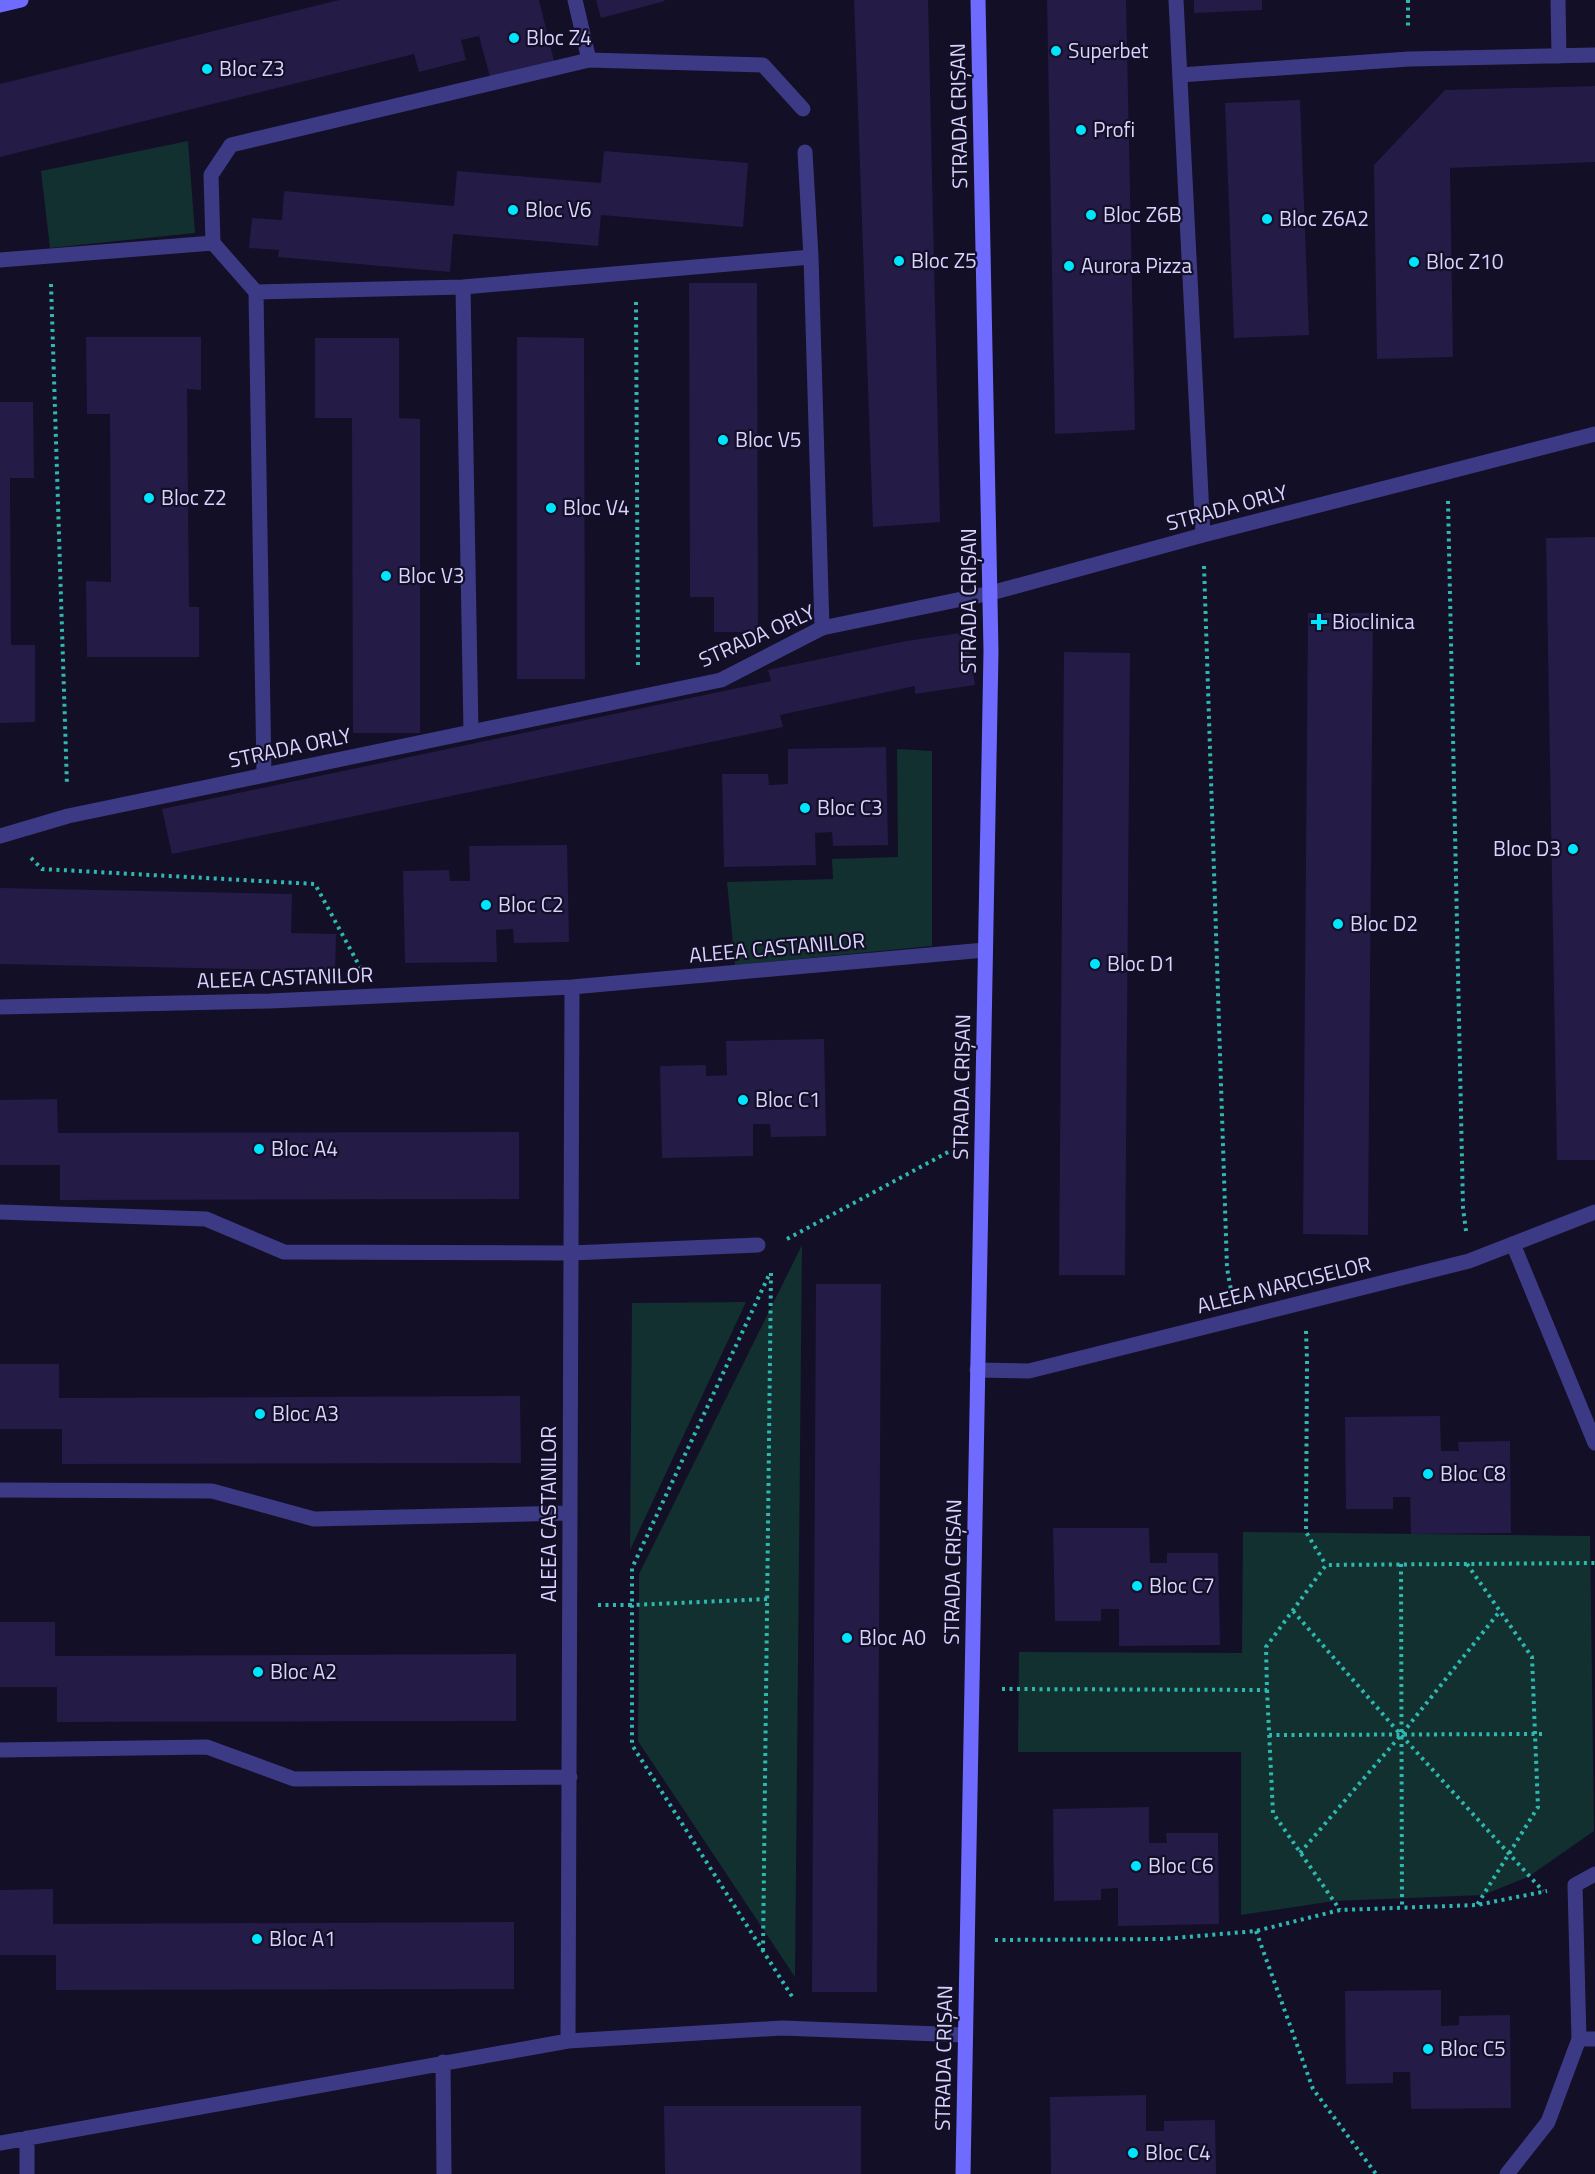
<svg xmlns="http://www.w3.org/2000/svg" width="1595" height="2174" font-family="'Titillium Web',sans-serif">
  <rect width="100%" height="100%" fill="#130f26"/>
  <path fill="#12302f" d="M188 141 195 233 50 248 41 171Z
    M897 749 932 751V946L735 965 727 882 833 879 832 859 898 857Z
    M802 1245 795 1977 638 1741 639 1574Z
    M746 1302 630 1550 632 1303Z
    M1243 1532 1590 1536 1594 1831 1528 1877 1483 1895 1334 1901 1241 1915V1752H1018L1019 1652 1242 1653Z"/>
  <path fill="#241b47" d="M339 0H539L554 61 490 77 479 36 461 40 466 60 419 72 414 54 0 157V84Z
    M596 0H664L665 1 601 18Z
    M854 0H928L940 522 873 527Z
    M1047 0H1126L1135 430 1055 434Z
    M1194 0H1262V10L1194 13Z
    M1595 86V162L1450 168 1453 357 1377 359 1374 165 1445 90Z
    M1300 100 1309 335 1234 338 1225 103Z
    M604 151 748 163 743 227 601 215 598 246 453 234 450 272 278 257 279 250 249 248 252 218 282 220 284 191 454 206 457 171 601 183Z
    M689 283H757L758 632H714V597H690Z
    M86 337H201V390L187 389 189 607H199V657H87L86 581 111 582 110 414H87Z
    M517 337 584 338 585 679H517Z
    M315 338H399V418L420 419V733H353L352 418H315Z
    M0 402H33L34 478H10L11 645H35V722L0 723Z
    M1595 537V1160H1557L1546 538Z
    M1308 613H1373L1368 1235 1303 1234Z
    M967 632 975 685 915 694V686L780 715 783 727 172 854 162 809 771 681 768 670 906 641Z
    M1064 652 1130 653 1125 1275H1059Z
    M886 747 888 845 833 846 832 832 815 833 816 865 724 867 722 774H768L769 785 788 784V749Z
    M567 845 569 942 514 943 513 929 496 930 497 962 405 963 403 871 449 870 450 881H470L469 846Z
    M0 888 292 894 291 933 336 934 335 971 0 964Z
    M824 1039 826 1136 771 1137 770 1124H753V1156L662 1158 660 1066 706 1065V1076L727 1075 726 1041Z
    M57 1099 58 1133 519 1132V1199L60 1200V1165H0V1100Z
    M816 1284H881L877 1992H812Z
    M0 1364H59V1398L520 1396 521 1463 62 1464V1429H0Z
    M1440 1416 1441 1451H1459L1458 1442 1510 1441 1511 1533 1411 1534 1410 1497H1393V1509H1346L1345 1417Z
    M1053 1528H1149L1150 1563H1167V1553H1218L1220 1645 1119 1646V1609H1101V1621H1055Z
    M0 1622H55V1656L516 1654V1721L57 1722V1687H0Z
    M1149 1807V1843H1167L1166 1833H1218L1219 1924 1118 1926V1888L1101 1889V1900L1054 1901 1053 1809Z
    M53 1889V1924L514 1922V1989L56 1990V1955H0V1890Z
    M1441 1990V2026L1459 2025V2016L1510 2015 1511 2108 1411 2109 1410 2072H1393V2083L1346 2084 1345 1991Z
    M1146 2095V2131H1164V2121L1215 2120 1216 2174H1051L1050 2097Z
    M664 2106H861V2174H665Z"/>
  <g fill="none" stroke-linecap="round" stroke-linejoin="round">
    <path stroke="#2fb8b0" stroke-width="4" stroke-dasharray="3 4.5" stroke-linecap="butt" d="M1408 0V29
      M51 284 67 786
      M636 302 638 666
      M1448 501 1463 1208 1466 1231
      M1204 566 1227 1268 1231 1290
      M31 858 42 869 315 884 361 969
      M787 1239 952 1150
      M1306 1331 1307 1360 1306 1532 1326 1565
      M1401 1564 1402 1908
      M1467 1564 1532 1657 1535 1734 1538 1807 1477 1905
      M767 1599 632 1605V1745L793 1998
      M598 1605H632V1568L769 1275
      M1293 1611 1401 1735 1543 1891
      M1002 1689 1267 1690 1266 1647 1326 1565 1595 1563
      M1267 1690 1273 1813 1340 1910
      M1269 1735 1543 1734
      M1300 1853 1401 1735 1500 1611
      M1256 1931 1313 2089 1376 2174
      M995 1940 1163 1939 1256 1931 1340 1910 1477 1905 1547 1891
      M763 1951 771 1272"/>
    <path stroke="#3d3a85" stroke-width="15" d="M575 0 589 60
      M1176 0 1203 535
      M1558 0 1559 56
      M1180 75 1409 59 1595 55
      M805 152 811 257 822 628
      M213 243 211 175 231 145 589 60 763 65 803 109
      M0 260 213 243 256 292
      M463 287 471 732
      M264 775 256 292 463 287 811 257
      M0 1007 270 1001 572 987 985 950
      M0 1212 206 1219 284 1252 571 1253 758 1245
      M1513 1244 1595 1443
      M0 1490 212 1491 314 1519 570 1513
      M0 1750 207 1747 294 1779 570 1777
      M1579 2039H1595
      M568 2041 572 987
      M443 2062 444 2174
      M0 2143 568 2041 782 2028 965 2035
      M27 2174V2138
      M1507 2174 1548 2122 1579 2039 1575 1885 1595 1874"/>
    <path stroke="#3d3a85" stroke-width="15" d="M0 836 68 816 721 680 822 628 991 593 1203 535 1595 434
      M977 1370 1029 1371 1469 1261 1595 1212"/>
    <path stroke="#6f6bff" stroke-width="15" d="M0 5 21 0
      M963 2174 991 651 978 0"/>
  </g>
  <g fill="#00e5ff" stroke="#130f26" stroke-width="2">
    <circle cx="514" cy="38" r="6"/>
    <circle cx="1056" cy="51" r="6"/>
    <circle cx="207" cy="69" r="6"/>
    <circle cx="1081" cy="130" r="6"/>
    <circle cx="513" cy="210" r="6"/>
    <circle cx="1091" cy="215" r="6"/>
    <circle cx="1267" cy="219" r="6"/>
    <circle cx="899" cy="261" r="6"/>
    <circle cx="1414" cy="262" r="6"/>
    <circle cx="1069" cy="266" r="6"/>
    <circle cx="723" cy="440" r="6"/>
    <circle cx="149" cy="498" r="6"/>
    <circle cx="551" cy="508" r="6"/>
    <circle cx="386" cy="576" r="6"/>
    <path d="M1316 613h6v6h6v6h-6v6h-6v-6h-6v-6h6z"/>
    <circle cx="805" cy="808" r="6"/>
    <circle cx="1573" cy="849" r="6"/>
    <circle cx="486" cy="905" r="6"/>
    <circle cx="1338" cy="924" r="6"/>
    <circle cx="1095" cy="964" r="6"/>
    <circle cx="743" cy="1100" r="6"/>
    <circle cx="259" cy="1149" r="6"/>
    <circle cx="260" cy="1414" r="6"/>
    <circle cx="1428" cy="1474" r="6"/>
    <circle cx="1137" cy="1586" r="6"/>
    <circle cx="847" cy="1638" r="6"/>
    <circle cx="258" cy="1672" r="6"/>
    <circle cx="1136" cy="1866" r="6"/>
    <circle cx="257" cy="1939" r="6"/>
    <circle cx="1428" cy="2049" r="6"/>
    <circle cx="1133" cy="2153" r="6"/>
  </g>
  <g text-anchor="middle" stroke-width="4.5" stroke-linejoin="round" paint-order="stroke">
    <g font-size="21" fill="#d9d4ff" stroke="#130f26" text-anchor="start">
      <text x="526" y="45">Bloc Z4</text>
      <text x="1068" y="58">Superbet</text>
      <text x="219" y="76">Bloc Z3</text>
      <text x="1093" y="137">Profi</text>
      <text x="525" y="217">Bloc V6</text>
      <text x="1103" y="222">Bloc Z6B</text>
      <text x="1279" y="226">Bloc Z6A2</text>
      <text x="911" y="268">Bloc Z5</text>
      <text x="1426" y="269">Bloc Z10</text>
      <text x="1081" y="273">Aurora Pizza</text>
      <text x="735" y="447">Bloc V5</text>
      <text x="161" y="505">Bloc Z2</text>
      <text x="563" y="515">Bloc V4</text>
      <text x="398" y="583">Bloc V3</text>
      <text x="1332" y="629">Bioclinica</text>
      <text x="817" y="815">Bloc C3</text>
      <text x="1561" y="856" text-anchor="end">Bloc D3</text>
      <text x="498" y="912">Bloc C2</text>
      <text x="1350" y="931">Bloc D2</text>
      <text x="1107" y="971">Bloc D1</text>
      <text x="755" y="1107">Bloc C1</text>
      <text x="271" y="1156">Bloc A4</text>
      <text x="272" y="1421">Bloc A3</text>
      <text x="1440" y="1481">Bloc C8</text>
      <text x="1149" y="1593">Bloc C7</text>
      <text x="859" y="1645">Bloc A0</text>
      <text x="270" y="1679">Bloc A2</text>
      <text x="1148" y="1873">Bloc C6</text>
      <text x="269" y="1946">Bloc A1</text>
      <text x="1440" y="2056">Bloc C5</text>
      <text x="1145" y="2160">Bloc C4</text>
    </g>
    <g font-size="21" fill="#d9d4ff" stroke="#130f26">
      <text transform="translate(959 116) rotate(-91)" y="7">STRADA CRIȘAN</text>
      <text transform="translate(1227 508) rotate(-15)" y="7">STRADA ORLY</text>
      <text transform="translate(969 601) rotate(-90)" y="7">STRADA CRIȘAN</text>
      <text transform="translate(757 636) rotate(-24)" y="7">STRADA ORLY</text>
      <text transform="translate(290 748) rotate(-12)" y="7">STRADA ORLY</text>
      <text transform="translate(777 948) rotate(-5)" y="7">ALEEA CASTANILOR</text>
      <text transform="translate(285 978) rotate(-2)" y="7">ALEEA CASTANILOR</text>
      <text transform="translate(962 1087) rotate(-89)" y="7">STRADA CRIȘAN</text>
      <text transform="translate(1284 1285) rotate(-14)" y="7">ALEEA NARCISELOR</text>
      <text transform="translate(549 1514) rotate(-90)" y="7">ALEEA CASTANILOR</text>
      <text transform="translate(953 1572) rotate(-89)" y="7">STRADA CRIȘAN</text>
      <text transform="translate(944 2058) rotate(-89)" y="7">STRADA CRIȘAN</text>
    </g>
  </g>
</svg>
